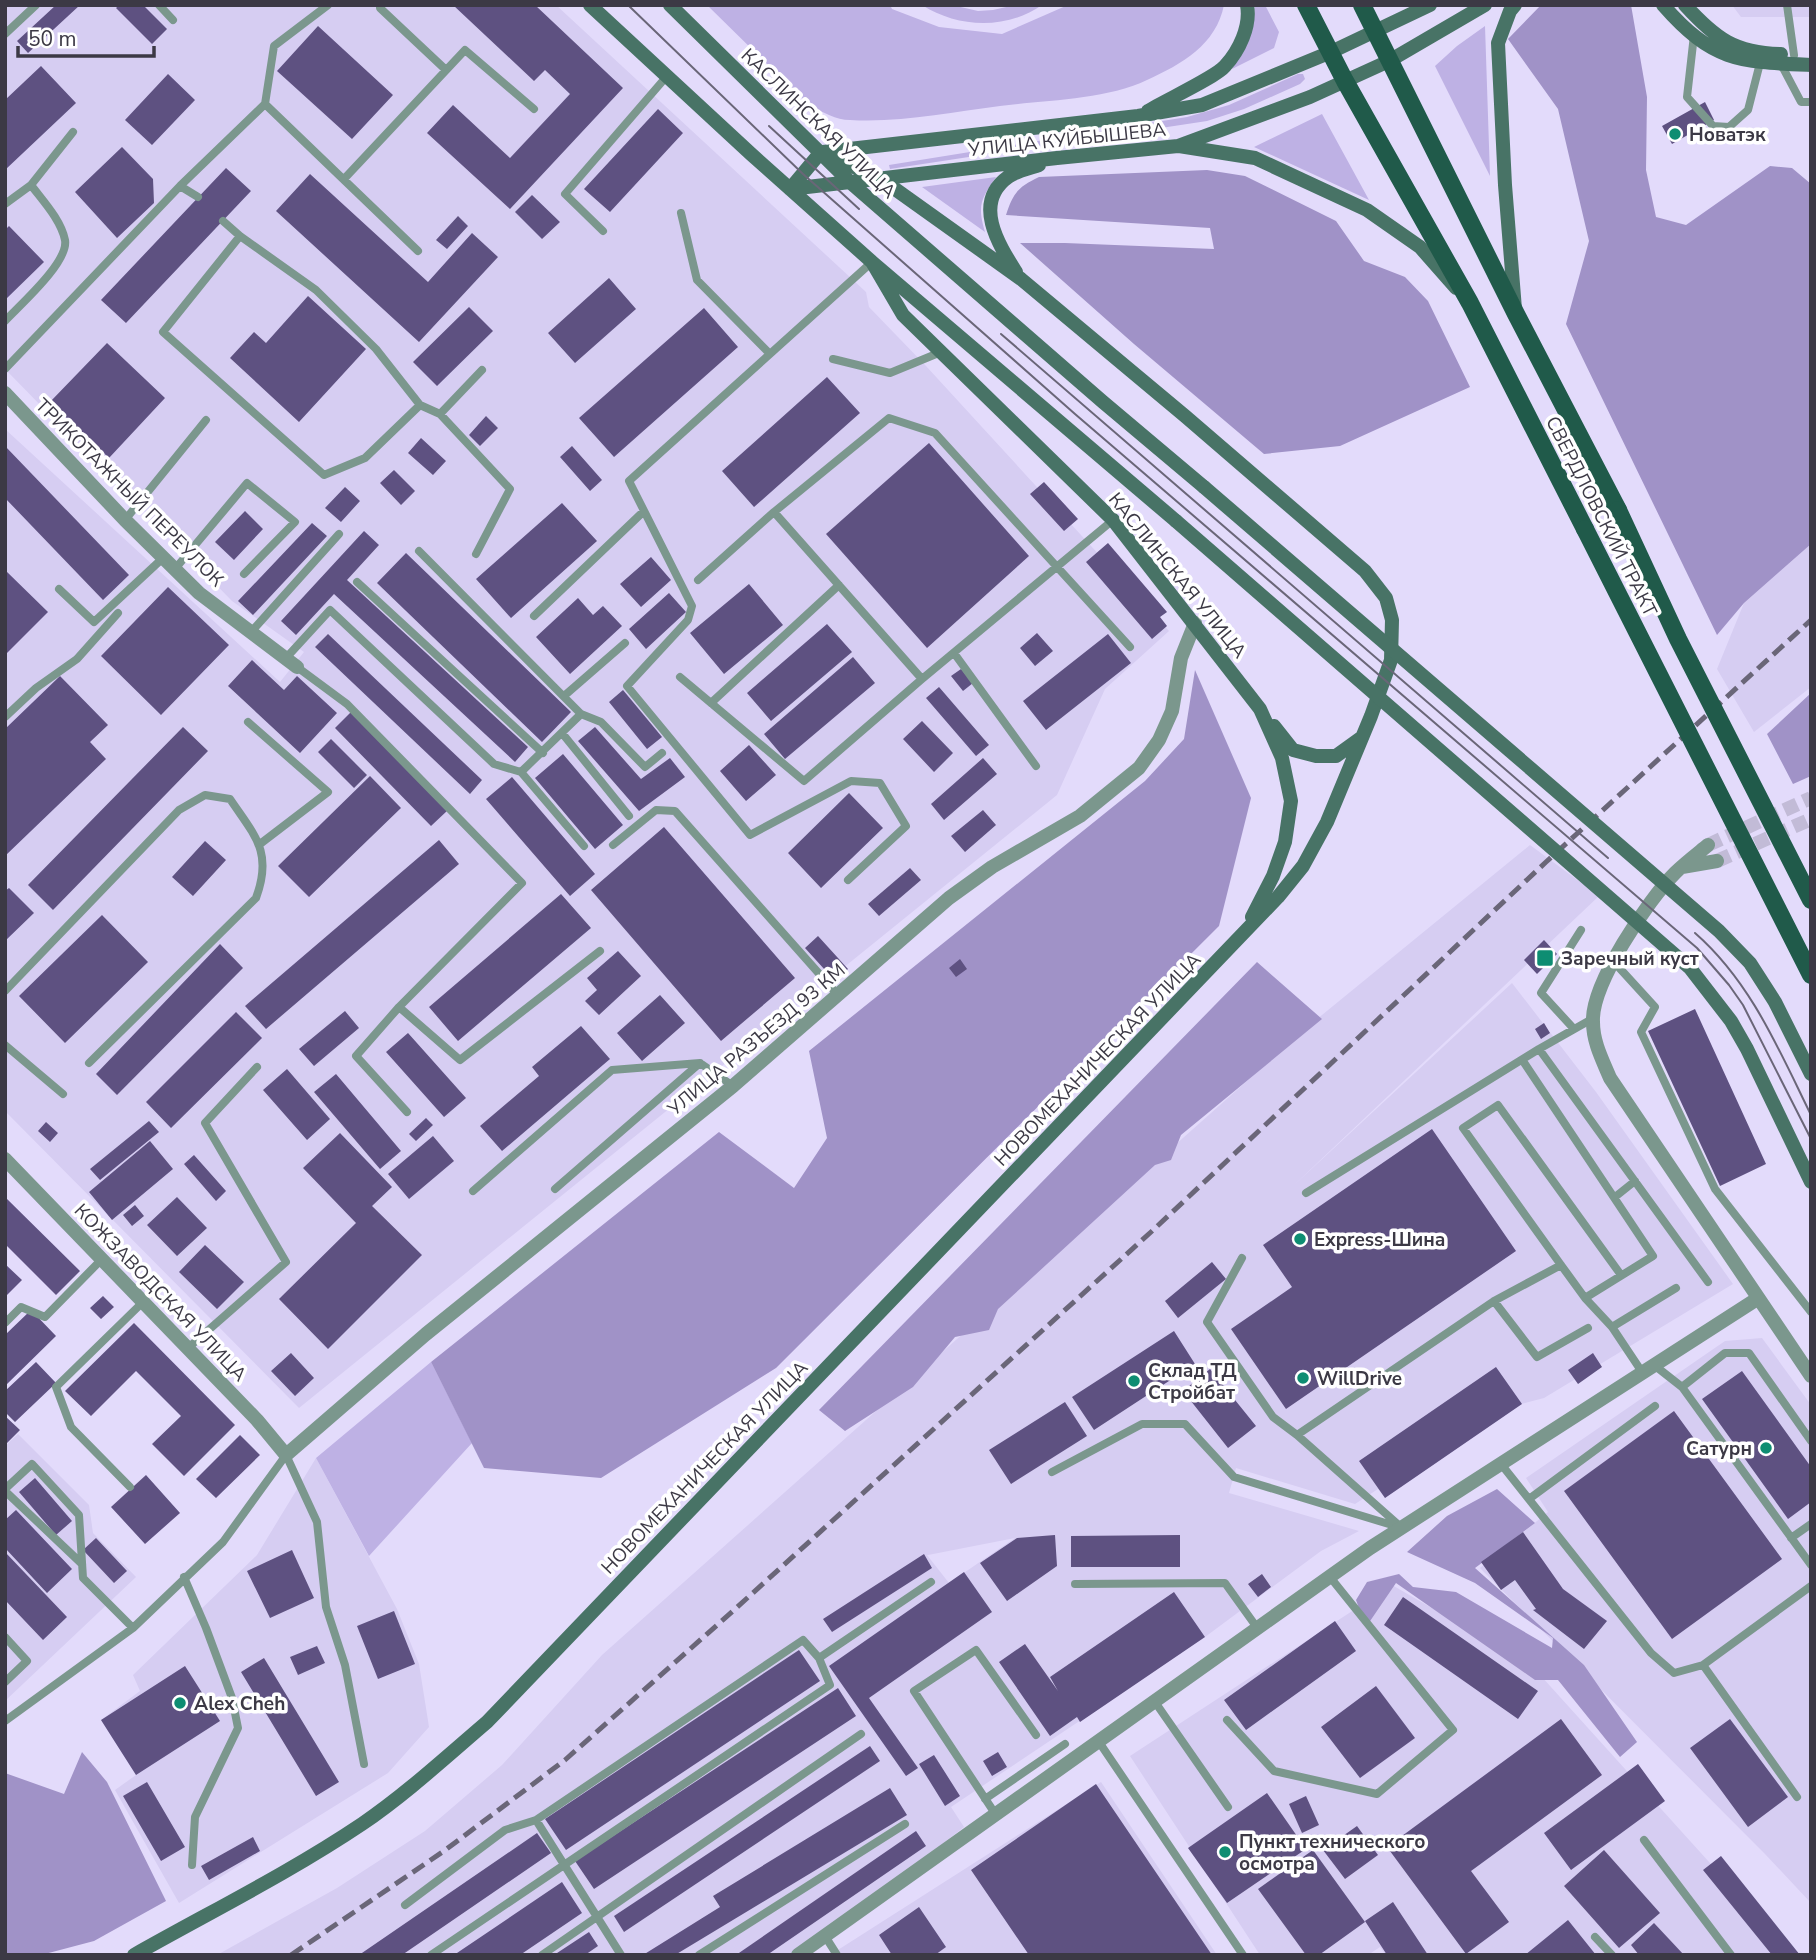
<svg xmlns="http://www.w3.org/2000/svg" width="1816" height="1960" font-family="'Nunito Sans',sans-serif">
  <rect width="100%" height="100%" fill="#e3dbfb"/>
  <path fill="#d6cdf2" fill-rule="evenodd" d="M5 5H556L866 292 869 307 926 366 1169 631 1105 689 1057 795 299 1408 5 1111V429L280 682 304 652 232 601 5 369Z
    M1732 5H1811V17H1741Z
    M1811 544V687L1754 732 1717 669 1744 603Z
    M1530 845 1599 896 1292 1187 1512 983 1596 1092 1733 1284 1544 1398 1521 1404 1385 1498 1378 1489 1355 1504 1236 1468 1229 1493 1359 1531 1321 1551 1205 1637 951 1807 964 1827 825 1936 796 1955H217L337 1888 425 1831 502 1765 602 1655 1311 1024ZM1015 1538 949 1583 927 1555H928Z
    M1762 1338 1811 1405V1903L1765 1854 1480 1568 1548 1512 1526 1478 1725 1341Z
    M18 1434 89 1505 93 1533 136 1577 5 1701V1446Z
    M316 1458 397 1609 419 1664 429 1727 388 1773 179 1903 115 1790 136 1775 101 1720 140 1691 133 1675 257 1555Z
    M1392 1585 1532 1666 1793 1955H1386L1380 1947 1368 1955H1260L1130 1756Z
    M1101 1782 1217 1955H830Z"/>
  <path fill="#beb1e4" d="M707 5H890L892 9 939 27 1002 34 1068 5H1224C1216 45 1182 64 1147 80 1105 100 1046 100 1000 106 951 112 900 123 850 120 836 120 823 112 810 106Z
    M922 5H952L978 11 993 10 1015 5H1042C1006 30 958 28 922 5Z
    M1255 5H1265L1279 32 1274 48 1232 69C1244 48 1254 29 1255 5Z
    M1485 26 1490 176 1435 66 1457 46Z
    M1298 74H1303L1305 79 1300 84 1244 109 1207 121 890 169 889 165 1187 117 1229 105Z
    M1322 114 1369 200 1254 147Z
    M996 177C981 199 977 205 985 232L922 187Z
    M431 1362 472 1443 369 1556 316 1458Z"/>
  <path fill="#a092c7" d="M1541 5H1631L1647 97 1646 170 1656 217 1686 225 1770 166 1792 168 1811 184V544L1744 603 1717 635 1566 324 1589 241 1558 109 1508 39Z
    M1207 170 1245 176 1336 221 1364 261 1405 277 1428 301 1470 387 1340 446 1264 454 1134 344 1020 243H1065L1214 249 1210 228 1006 215C1013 193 1018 187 1039 177Z
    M1195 670 1251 798 1219 926 776 1368 601 1478 484 1468 431 1362 719 1132 794 1188 827 1138 809 1051 1145 781 1184 739Z
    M1811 693V776L1793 784 1767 734Z
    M1257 962 1322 1019 1181 1135 1171 1160 1155 1165 998 1309 989 1330 955 1337 913 1387 845 1431 819 1410Z
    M1497 1489 1535 1523 1475 1568 1584 1665 1637 1742 1620 1757 1558 1680H1535L1396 1583 1366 1627 1356 1600 1367 1582 1399 1574 1413 1587 1456 1592 1552 1648 1553 1638 1475 1583 1407 1552 1447 1516Z
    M82 1752 107 1782 166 1901 94 1941 41 1955H5V1773L64 1794Z"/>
  <path fill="#5e5181" d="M56 5H80L28 53 17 41Z
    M119 5H143L167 29 152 44 116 8Z
    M453 5H535L623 88 510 209 427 133 453 105 510 158 570 94 545 70 534 81Z
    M318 26 393 95 352 139 277 71Z
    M41 66 76 103 5 170V100Z
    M168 74 195 100 152 145 125 120Z
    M1705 102 1714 120 1672 144 1662 126Z
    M658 109 683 133 610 212 584 189Z
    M122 147 153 179 154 203 117 238 75 192Z
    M226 168 251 191 126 323 101 300Z
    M310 174 428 282 472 233 498 257 419 342 276 211Z
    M532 195 560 222 542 239 515 212Z
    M458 216 468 226 447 249 436 240Z
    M9 226 44 262 5 300V230Z
    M609 278 636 309 575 363 548 333Z
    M308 296 366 349 299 422 230 358 254 332 266 343Z
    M469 307 493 331 437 386 413 362Z
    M704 308 738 347 614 457 579 418Z
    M107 343 165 398 109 458 50 402Z
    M827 377 860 413 754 507 722 471Z
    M486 416 498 428 480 446 469 435Z
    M421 438 446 461 433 475 408 453Z
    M929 443 1029 556 927 648 826 534Z
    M5 446 129 575 103 600 5 498Z
    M572 446 602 480 590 491 560 457Z
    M394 470 415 491 401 505 380 483Z
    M1044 482 1078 519 1064 531 1030 494Z
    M345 487 360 501 341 522 325 508Z
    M562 503 597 541 511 618 476 579Z
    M245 511 263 529 234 560 215 542Z
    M312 523 327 536 253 615 238 601Z
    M364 531 379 545 347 580 528 747 515 762 334 594 296 635 281 621Z
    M1108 543 1167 612 1160 617 1167 626 1152 639 1086 562Z
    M406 553 571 712 542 742 377 583Z
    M651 557 671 580 641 607 620 584Z
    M5 570 48 612 5 655Z
    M749 584 783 625 724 674 690 633Z
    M168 587 229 645 161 715 101 656Z
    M669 593 686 612 646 649 629 629Z
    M578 598 593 615 603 606 622 626 570 674 536 637Z
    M827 624 852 652 771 721 747 693Z
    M1037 633 1053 651 1035 666 1020 648Z
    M328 634 482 780 470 794 315 647Z
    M1108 634 1131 663 1046 730 1023 701Z
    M853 657 875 683 785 759 764 734Z
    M252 660 284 690 297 676 337 713 300 753 228 686Z
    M961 669 973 683 963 691 951 676Z
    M60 676 108 725 90 742 106 759 5 856V729Z
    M939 687 989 745 976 756 926 698Z
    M623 690 662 737 647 749 609 702Z
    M351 712 448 810 431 826 335 728Z
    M922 721 953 753 934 772 903 739Z
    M183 727 208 751 53 910 28 885Z
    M595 727 641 779 670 758 685 777 639 811 578 741Z
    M331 739 367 775 354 788 318 752Z
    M749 745 776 775 746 801 720 771Z
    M563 754 623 825 595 849 535 778Z
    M983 758 997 774 944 820 931 804Z
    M370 776 401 808 309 897 278 866Z
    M512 777 595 874 570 896 486 799Z
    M849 793 883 828 821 888 788 853Z
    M983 810 996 825 965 852 951 836Z
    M664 827 795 978 721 1041 591 890Z
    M439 840 459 864 266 1029 245 1006Z
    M205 841 226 860 193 896 172 877Z
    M910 868 921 880 879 916 868 904Z
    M9 888 34 913 5 941V891Z
    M561 894 591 928 458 1041 429 1007Z
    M102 915 148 962 65 1043 19 996Z
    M818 936 848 969 835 981 805 948Z
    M1544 940 1557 954 1537 974 1524 960Z
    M220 944 243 968 117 1095 96 1074Z
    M618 951 641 976 599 1015 585 1001 597 990 587 978Z
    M960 959 967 969 956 977 949 968Z
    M660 995 685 1023 642 1061 617 1033Z
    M1695 1009 1766 1164 1720 1186 1648 1031Z
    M345 1011 359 1028 314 1066 299 1049Z
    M236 1012 262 1038 171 1128 146 1102Z
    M1544 1023 1550 1033 1541 1039 1535 1029Z
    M581 1026 610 1059 502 1151 480 1126 539 1076 532 1067Z
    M408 1033 466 1098 444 1117 386 1052Z
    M287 1069 330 1119 307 1140 263 1090Z
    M336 1074 401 1151 380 1169 314 1092Z
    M426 1118 433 1125 416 1141 409 1134Z
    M149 1121 159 1132 100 1180 90 1169Z
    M46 1122 58 1133 50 1142 38 1131Z
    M1432 1129 1516 1251 1286 1409 1231 1329 1292 1287 1263 1245Z
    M340 1133 392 1187 372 1206 422 1255 328 1349 279 1299 356 1223 303 1168Z
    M433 1136 454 1161 409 1199 388 1174Z
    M150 1141 173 1169 112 1220 89 1192Z
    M194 1155 226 1191 216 1201 184 1164Z
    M5 1197 80 1271 56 1295 5 1244Z
    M177 1197 207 1228 177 1256 147 1225Z
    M135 1205 144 1216 132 1226 123 1215Z
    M205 1245 244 1282 217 1309 179 1272Z
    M1212 1262 1226 1279 1178 1318 1165 1301Z
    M5 1264 22 1280 5 1297Z
    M103 1296 114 1307 101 1319 90 1308Z
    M31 1310 56 1336 5 1386V1335Z
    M134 1323 235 1425 184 1476 152 1444 181 1416 136 1371 91 1416 65 1391Z
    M1174 1331 1195 1364 1094 1430 1072 1397Z
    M291 1353 314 1378 295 1396 271 1371Z
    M1593 1353 1602 1367 1578 1384 1568 1370Z
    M36 1362 56 1383 15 1422 5 1412V1391Z
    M1496 1367 1522 1404 1385 1498 1359 1461Z
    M1210 1369 1256 1426 1228 1448 1183 1391Z
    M1742 1371 1811 1467V1502L1788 1519 1702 1399Z
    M1065 1402 1087 1436 1011 1484 989 1450Z
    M1674 1411 1782 1559 1672 1639 1564 1491Z
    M5 1416 20 1430 5 1445Z
    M240 1435 260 1455 216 1498 196 1479Z
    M146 1475 180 1513 145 1544 111 1507Z
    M35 1478 72 1521 56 1535 19 1492Z
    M16 1510 72 1569 47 1593 5 1548V1520Z
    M1523 1532 1563 1589 1607 1621 1584 1649 1533 1610 1536 1609 1515 1580 1501 1590 1481 1562Z
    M1055 1535 1057 1566 1007 1601 980 1563 1017 1538Z
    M1180 1535V1567H1071V1536Z
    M96 1538 127 1571 114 1583 83 1550Z
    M292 1550 314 1598 270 1618 247 1571Z
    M5 1552 67 1617 43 1640 5 1600Z
    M924 1554 932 1568 832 1632 823 1619Z
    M964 1572 992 1612 869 1698 918 1768 906 1776 829 1666Z
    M1262 1574 1271 1587 1258 1597 1248 1584Z
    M1174 1592 1205 1637 1080 1722 1077 1717 1050 1736 999 1662 1025 1644 1058 1691 1050 1677Z
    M1403 1597 1538 1691 1518 1719 1384 1625Z
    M394 1611 415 1664 378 1679 357 1626Z
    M1335 1621 1356 1651 1246 1730 1224 1700Z
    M317 1646 325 1663 298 1675 290 1657Z
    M799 1650 820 1681 566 1850 545 1819Z
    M264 1658 339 1782 316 1796 241 1672Z
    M185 1666 220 1721 136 1775 101 1720Z
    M1376 1686 1415 1738 1360 1778 1321 1727Z
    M838 1688 856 1716 594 1889 575 1861Z
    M1561 1719 1602 1775 1471 1871 1509 1922 1466 1954 1387 1847Z
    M1730 1719 1788 1797 1748 1827 1690 1748Z
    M870 1746 880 1761 624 1932 614 1916Z
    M998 1752 1007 1767 992 1776 983 1761Z
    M934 1755 960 1796 945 1806 919 1764Z
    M1638 1764 1665 1801 1571 1870 1544 1833Z
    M147 1782 185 1847 161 1861 123 1796Z
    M1096 1784 1212 1955H1029L971 1870Z
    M890 1788 907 1815 675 1955H643L720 1907 713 1896Z
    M1267 1793 1306 1849 1227 1903 1188 1848Z
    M1306 1796 1319 1825 1302 1833 1289 1804Z
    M1357 1826 1378 1855 1345 1879 1323 1850Z
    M916 1831 926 1846 767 1955H736Z
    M537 1833 551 1853 402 1955H359Z
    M253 1837 260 1851 209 1880 201 1866Z
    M1313 1850 1365 1922 1319 1955H1306L1258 1889Z
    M1604 1850 1660 1913 1619 1948 1564 1886Z
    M1721 1856 1800 1955H1772L1703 1870Z
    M562 1882 582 1913 520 1955H454Z
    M1393 1902 1428 1955H1387L1365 1921Z
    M919 1907 946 1947 935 1955H892L879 1935Z
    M1568 1920 1596 1955H1525Z
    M1654 1923 1684 1955H1639L1631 1945Z
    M589 1932 598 1946 585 1955H554Z"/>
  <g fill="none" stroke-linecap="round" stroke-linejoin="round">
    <path stroke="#c2bbd7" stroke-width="14" stroke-dasharray="14 7" stroke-linecap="butt" d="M1708 845 1811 798
      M1717 861 1811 819"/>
    <path stroke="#7b978d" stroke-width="8" d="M159 5 173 20
      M328 5 274 46 265 104 418 251
      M380 5V8L446 70
      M1787 5 1794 55
      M5 34 36 5
      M1694 35 1687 97 1713 126 1729 127 1748 110 1760 63
      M1781 64 1801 102H1811
      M344 179 465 50 534 109
      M180 186 198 197
      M5 204 31 185 73 132
      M681 213 697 280 770 354
      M223 221 240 236 316 290 376 349 420 405 440 414 510 489 476 554
      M603 231 565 194 667 76
      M240 236 163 332 324 475 365 458 420 405
      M5 321C20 305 69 262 65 240 61 220 43 201 31 185
      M833 359 890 373 941 352
      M5 369 180 186 265 104
      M440 414 482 370
      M125 520 206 420
      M419 551 581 714 601 722 645 767 662 753
      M175 569 247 483 295 522 244 574
      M698 580 774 512
      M357 582 543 753
      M59 589 94 622 163 558
      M534 616 644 511
      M251 632 339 534
      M954 653 1036 766
      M286 658 330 610 494 764 521 772
      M297 667 347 704 522 883 399 1007 460 1060 600 951
      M680 677 804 781 922 679 1113 520
      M922 679 774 512 889 418 935 433 1130 647
      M564 696 625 643
      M711 703 839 585
      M581 714 521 772 584 846
      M5 717 36 688 77 659 118 613
      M248 722 328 792 260 844
      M562 733 629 816
      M613 845 656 810 675 811 838 995
      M848 880 906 826 880 783 851 781 750 835 627 686 688 620 692 606 629 481 872 262
      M1613 961 1655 1007 1641 1032 1715 1189 1811 1312
      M5 991 179 810 205 795 230 799C255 836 273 852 256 898L89 1063
      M399 1007 356 1056 407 1112
      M1574 1029 1541 993 1581 930
      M5 1045 63 1094
      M1539 1049 1708 1282
      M1523 1061 1653 1256 1585 1298
      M555 1189 700 1063 733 1086
      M473 1191 612 1070 700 1063
      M1306 1193 1539 1049 1592 1019
      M1615 1197 1635 1181
      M1242 1258 1207 1322 1273 1417 1297 1435
      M1621 1275 1498 1105 1463 1128 1561 1265 1585 1298 1612 1327 1642 1372
      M1494 1301 1537 1357 1588 1328
      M5 1323 21 1307 45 1317 102 1259
      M1612 1327 1676 1288
      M188 1348 286 1262 205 1123 257 1067
      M1654 1365 1682 1387 1811 1565
      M1682 1387 1725 1353H1749L1811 1441
      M1501 1464 1651 1653 1674 1673 1703 1665 1811 1586
      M1052 1472 1142 1424H1185L1234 1477 1402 1528 1297 1435 1494 1301 1561 1265
      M130 1487 71 1427 56 1387 143 1302
      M5 1489 32 1464 79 1515 83 1578 133 1628
      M5 1491 82 1564
      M1529 1499 1655 1406
      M1791 1538 1811 1524
      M184 1577 206 1628 232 1698 238 1728 195 1817 192 1865
      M1075 1584 1225 1583 1258 1629
      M5 1637 27 1661 5 1682
      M1703 1665 1797 1797
      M1155 1702 1228 1807
      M1227 1720 1274 1771 1377 1794 1453 1730 1330 1577
      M5 1721 133 1628 223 1542 286 1455 317 1522 326 1607 345 1665 364 1764
      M1099 1742 1243 1955
      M985 1799 1065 1744
      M996 1815 914 1691 976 1650 1036 1735
      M1644 1840 1731 1955
      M405 1905 505 1830 536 1820
      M825 1936 837 1955
      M1595 1937 1612 1955
      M431 1955 830 1685 819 1658 931 1582
      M542 1955 861 1734
      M621 1955 536 1820 803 1640 819 1658
      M699 1955 905 1824"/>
    <path stroke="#7b978d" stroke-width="14" d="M5 393 125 520 199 593 297 667
      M1708 845C1697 854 1685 863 1675 873 1648 900 1591 984 1593 1022 1593 1042 1602 1059 1610 1078L1811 1376
      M1682 867 1717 861
      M5 1159 257 1420 286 1455 426 1334 733 1086 949 898 992 867 1080 816 1139 768 1159 740 1172 711 1181 658 1195 623
      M798 1955 1370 1548 1757 1299"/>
    <path stroke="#487366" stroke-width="14" d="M590 5 751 154 872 262 1176 521
      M670 5 851 183 1103 402 1204 487
      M1663 5C1713 62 1739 62 1811 65
      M1685 5C1716 39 1735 53 1781 54
      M1148 111C1164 101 1216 77 1225 66 1239 51 1251 26 1247 5
      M1179 146 1255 158 1367 210 1420 247 1456 288
      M823 152 1138 116 1202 105 1331 52 1430 5
      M790 189 1057 158 1178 146 1310 97 1389 61 1485 5
      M790 189 821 152
      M872 262 903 315 1113 520 1260 709 1282 758 1291 801 1285 842 1273 876 1252 917
      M1016 272C999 245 972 203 1008 177 1016 171 1030 168 1039 165
      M1515 309 1505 185 1498 43 1510 11 1515 5
      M1274 726 1293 750 1316 756H1336L1361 738
      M134 1955C210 1912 289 1873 362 1824 406 1794 446 1757 487 1722L1278 897 1303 866 1327 822 1371 716 1391 660 1392 620 1386 598 1365 571 1185 416 1021 279 881 179 821 152"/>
    <path stroke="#205a4a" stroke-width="18" d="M1306 5 1345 81 1470 303 1585 529
      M1362 5 1516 314 1618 510"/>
    <path stroke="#6a6678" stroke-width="2" d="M628 5 803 174 1075 414 1697 948 1729 985 1743 1005 1811 1139
      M769 126 859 209
      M1001 334 1608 858
      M1695 933C1751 982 1779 1050 1811 1115"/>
    <path stroke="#6a6678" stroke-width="5" stroke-dasharray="14 7" stroke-linecap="butt" d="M291 1955 444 1851 565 1760 734 1610 1151 1232 1546 862 1811 620"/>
    <path stroke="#487366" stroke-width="14" d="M1204 487 1719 931 1750 963 1775 1002 1811 1074
      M1176 521 1690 968 1731 1021 1747 1049 1811 1182"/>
    <path stroke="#205a4a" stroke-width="18" d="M1618 510 1678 639 1811 900
      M1585 529 1811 975"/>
  </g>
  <g fill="#0e8d72" stroke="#fff" stroke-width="2.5">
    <circle cx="1675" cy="134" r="7"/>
    <rect x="1536" y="949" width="18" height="18" rx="3.5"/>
    <circle cx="1300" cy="1239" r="7"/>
    <circle cx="1303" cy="1378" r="7"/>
    <circle cx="1134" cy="1381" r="7"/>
    <circle cx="1766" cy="1448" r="7"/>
    <circle cx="180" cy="1703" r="7"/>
    <circle cx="1225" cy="1852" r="7"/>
  </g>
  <g text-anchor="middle" stroke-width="7" stroke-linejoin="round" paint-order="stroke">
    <g font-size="19" fill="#3c3945" stroke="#fff">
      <text transform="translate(819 123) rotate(44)" y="7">КАСЛИНСКАЯ УЛИЦА</text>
      <text transform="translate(1067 139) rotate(-6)" y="7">УЛИЦА КУЙБЫШЕВА</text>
      <text transform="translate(130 492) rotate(45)" y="7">ТРИКОТАЖНЫЙ ПЕРЕУЛОК</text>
      <text transform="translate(1602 516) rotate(63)" y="7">СВЕРДЛОВСКИЙ ТРАКТ</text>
      <text transform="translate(1178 575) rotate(51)" y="7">КАСЛИНСКАЯ УЛИЦА</text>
      <text transform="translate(756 1039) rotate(-40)" y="7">УЛИЦА РАЗЪЕЗД 93 КМ</text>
      <text transform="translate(1097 1059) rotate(-46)" y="7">НОВОМЕХАНИЧЕСКАЯ УЛИЦА</text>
      <text transform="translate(161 1292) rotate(46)" y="7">КОЖЗАВОДСКАЯ УЛИЦА</text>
      <text transform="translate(704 1467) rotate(-46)" y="7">НОВОМЕХАНИЧЕСКАЯ УЛИЦА</text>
    </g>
    <g font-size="19" font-weight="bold" fill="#3c3945" stroke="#fff" text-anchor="start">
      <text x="1689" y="141">Новатэк</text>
      <text x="1561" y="965">Заречный куст</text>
      <text x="1314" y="1246">Express-Шина</text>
      <text x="1148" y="1377">Склад ТД<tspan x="1148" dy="22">Стройбат</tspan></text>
      <text x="1317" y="1385">WillDrive</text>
      <text x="1752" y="1455" text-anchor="end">Сатурн</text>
      <text x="194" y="1710">Alex Cheh</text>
      <text x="1239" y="1848">Пункт технического<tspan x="1239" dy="22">осмотра</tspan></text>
    </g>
  </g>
  <rect width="1816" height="1960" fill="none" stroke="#3c3945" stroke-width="14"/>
  <path d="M18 46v10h136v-10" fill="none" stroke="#3c3945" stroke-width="3.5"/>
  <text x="28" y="46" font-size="21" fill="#3c3945" stroke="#ffffff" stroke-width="5" paint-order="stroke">50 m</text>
</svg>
